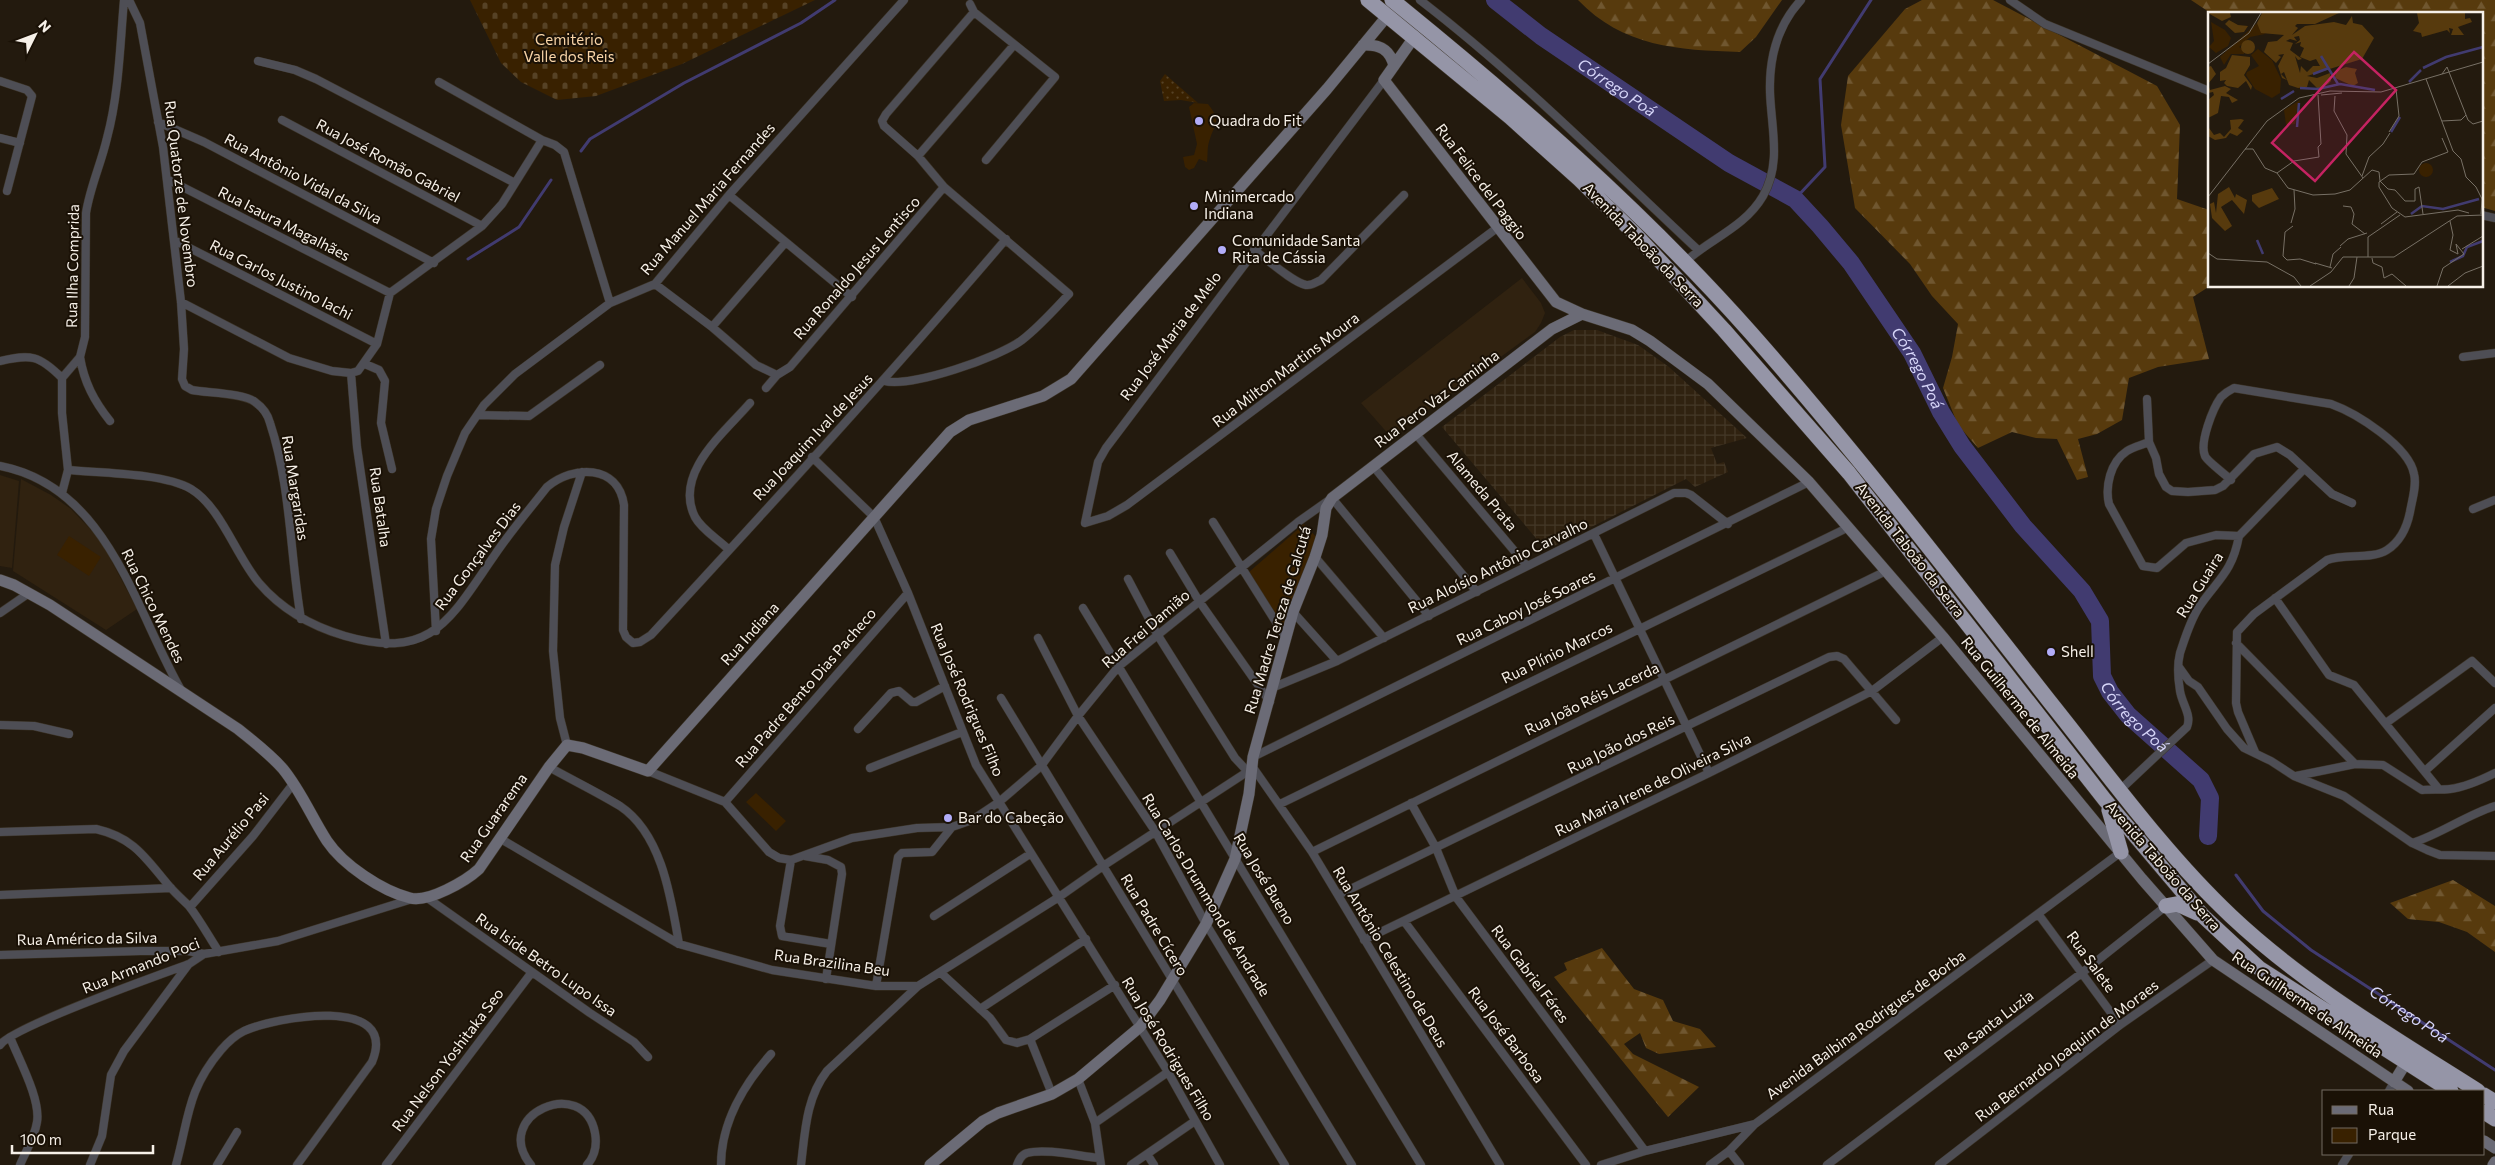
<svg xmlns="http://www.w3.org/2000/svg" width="2495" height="1165" font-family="Commissioner,sans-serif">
  <defs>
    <pattern id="industrial-grid" width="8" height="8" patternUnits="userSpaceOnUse" patternTransform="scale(1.25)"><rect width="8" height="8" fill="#302210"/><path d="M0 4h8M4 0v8" fill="none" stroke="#443827"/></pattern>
    <pattern id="grass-dots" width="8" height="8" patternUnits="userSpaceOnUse" patternTransform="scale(1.25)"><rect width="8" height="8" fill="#392100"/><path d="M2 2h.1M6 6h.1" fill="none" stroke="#564225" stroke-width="1.8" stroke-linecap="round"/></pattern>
    <pattern id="forest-firs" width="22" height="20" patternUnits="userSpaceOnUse" patternTransform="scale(1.25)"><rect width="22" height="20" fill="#573a0d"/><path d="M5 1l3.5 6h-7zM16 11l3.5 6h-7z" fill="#705730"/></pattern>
    <pattern id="cemetery-stones" width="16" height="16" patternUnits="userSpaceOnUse" patternTransform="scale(1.25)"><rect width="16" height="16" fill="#392100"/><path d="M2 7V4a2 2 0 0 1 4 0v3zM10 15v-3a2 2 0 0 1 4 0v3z" fill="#564225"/></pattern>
  </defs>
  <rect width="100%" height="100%" fill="#231a0e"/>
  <path fill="#302210" d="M1522 278 1541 303 1545 313 1541 323 1535 332 1391 437 1361 403Z
    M0 475 19 481 12 568 0 566Z
    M21 479 51 495 71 509 90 529 103 545 137 609 106 630 13 571Z"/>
  <path fill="url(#industrial-grid)" d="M1574 330H1597L1638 345 1669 367 1747 438 1711 448 1717 464 1724 462 1728 472 1695 487 1686 479 1546 550 1442 427 1560 337Z"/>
  <path fill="url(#grass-dots)" d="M1165 74 1198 103 1181 100 1164 101 1160 81Z"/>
  <path fill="url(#forest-firs)" d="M1578 0H1782L1756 37 1740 52C1678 50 1623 47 1578 0Z
    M1922 0H1993L2157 86 2180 125 2177 199 2209 210 2210 286 2193 297 2209 359 2158 367 2129 378 2122 420 2097 434 2078 439 2088 477 2077 480 2057 439 2036 438 2012 432 1978 448 1958 425 1943 388 1952 357 1958 324 1932 296 1910 264 1855 208 1841 125 1848 76 1905 9Z
    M2191 0H2495V211L2481 207V14H2212Z
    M2453 880 2495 906V952L2467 932 2439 922 2408 919 2390 903Z
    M1602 948 1634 989 1663 1000 1673 1021 1700 1029 1716 1047 1659 1054 1646 1048 1640 1033 1624 1044 1633 1054 1699 1087 1668 1117 1554 977 1567 970 1564 963Z"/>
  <path fill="url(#cemetery-stones)" d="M470 0H815L682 64 596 96 557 100 521 82 501 63Z"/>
  <path fill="#392100" d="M1194 103 1208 104C1223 123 1214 123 1209 142 1207 148 1208 156 1207 162L1199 159 1194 168 1189 170 1185 167 1183 157 1194 155 1197 144 1189 107Z
    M1304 524 1319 540 1283 626 1249 572Z
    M69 536 101 557 89 576 57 555Z
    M756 793 786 821 776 831 746 802Z"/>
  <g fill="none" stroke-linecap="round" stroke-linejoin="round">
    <g stroke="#413b70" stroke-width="3">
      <path d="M581 151 590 139 684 83 801 23 835 0"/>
      <path d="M1795 199 1825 167 1820 79 1871 0"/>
      <path d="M468 259 519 227 551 180"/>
      <path id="s1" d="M2236 875 2263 911 2311 950 2495 1070"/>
    </g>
    <path stroke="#413b70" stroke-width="18" id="s2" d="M1495 0 1541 36 1729 163 1795 199 1820 226 1851 263 1912 353 1941 412 1962 446 2023 526 2082 591 2100 621 2102 676 2110 692 2128 715 2201 780 2210 798 2208 836"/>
    <defs>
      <path id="street" d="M129 0 140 23 163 147 181 302 184 349 182 379 185 386 192 390C207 393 244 393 255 402 262 407 268 415 270 423 291 486 290 555 301 619
        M1420 0C1519 76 1607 165 1698 250
        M2010 0 2045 24 2209 91
        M970 4 974 12 1055 77 986 160
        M258 61 295 70 316 79 515 183
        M1384 80 1106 448 1098 462 1085 523 1108 516 1127 505 1497 228
        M0 81 27 90 32 96 7 191
        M282 120 482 226
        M158 122 204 142 434 263
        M0 138 20 143
        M542 140 555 145 564 152 610 303
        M918 156 1014 45
        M167 179 390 293
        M729 195 852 297
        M2481 215 2495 218
        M174 240 377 344
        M1254 250C1267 259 1292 282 1306 285 1312 286 1316 282 1321 280L1404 195
        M1685 262C1710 239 1745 227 1763 196 1782 163 1771 127 1770 92 1769 58 1778 25 1801 0
        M655 284 712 327 756 365 777 375 790 367 944 187
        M181 302 289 358 332 371 351 373 358 371 377 344 390 293 482 226 502 204 542 140 439 82
        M712 327 785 243
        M80 357C84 382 94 401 110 421
        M2463 357 2495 353
        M0 361C31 354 39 355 62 378
        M365 364 379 370 385 381 381 423 392 469
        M351 373 357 447 386 644
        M884 381C911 388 1000 357 1022 340 1039 327 1054 310 1069 294L944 187 918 156 884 126 882 121 886 114 974 12
        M766 388 777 375
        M2147 399 2149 442
        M478 415 529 416 600 365
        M1415 433 1527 566
        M812 457 874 517 908 593 976 765 1168 1072 1220 1165
        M0 466C108 487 134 608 181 690
        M1373 466 1477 592
        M68 470 62 413V378L80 357 85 337 86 213C90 187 101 164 107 138 119 94 120 45 124 0
        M2231 480C2226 475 2207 461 2205 456 2199 443 2213 408 2221 397 2225 393 2230 390 2234 388L2331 404C2356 413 2409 446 2414 474 2417 485 2412 500 2410 512 2407 527 2401 541 2387 550 2371 560 2345 553 2327 560L2254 614 2237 632 2236 703 2238 712 2255 752
        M62 493 68 470C100 473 164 473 191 489 221 507 236 556 259 583 282 610 311 626 345 636 432 661 450 619 494 556 510 532 529 510 547 487 573 465 618 464 624 505L623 630 626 637 633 643 640 642 651 635C771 505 891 374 1006 239
        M2473 509 2495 500
        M1213 522 1286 638
        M1594 534 1709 773
        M2239 536 2304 469
        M728 549C718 539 702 530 695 517 673 473 725 432 750 403
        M1170 553 1199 601 1270 702
        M1315 557 1384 638
        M1128 579 1157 634 1235 758 1250 774
        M2275 598 2329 675 2354 685 2438 788
        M1083 608 1421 1165
        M1293 612 1337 661
        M0 613 29 593
        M436 631 431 539 436 509 447 476 465 433 484 405 515 374 610 303 655 284 729 195 904 0
        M1038 638 1078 716 1155 831 1206 924 1352 1165
        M2236 643 2355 764
        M2179 667 2189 681 2198 687 2227 729 2244 748 2271 761 2294 776 2344 796 2412 843 2427 850 2440 855 2495 856
        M1274 687 1337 661 1674 493H1686L1691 495 1728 524
        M1001 698 1285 1165
        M2386 723 2472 661 2495 683
        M0 725 34 726 69 734
        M858 729 891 693 899 691 912 702H916L945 686
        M567 745 560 718 553 651 555 565 564 527 582 472
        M1253 757 1809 482
        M1252 766 1312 852 1500 1165
        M549 767C572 780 597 792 620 806 662 834 671 898 679 944
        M870 768 962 732
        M648 771 725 802 769 852 779 858 791 860 852 838 917 828 952 827 972 820 999 802 1041 766 1078 716 1118 667 1298 522 1332 498 1429 616
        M2425 771 2495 708
        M2296 776 2355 764 2383 765 2422 790C2431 789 2442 790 2450 789 2466 787 2481 780 2495 773
        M2120 790 2187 727C2192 715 2182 704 2180 691 2178 679 2177 665 2180 653 2185 638 2190 621 2199 607 2218 579 2232 573 2239 536L2216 535 2186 543 2157 568 2143 566 2109 504C2105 487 2110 462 2127 451 2133 447 2142 445 2149 442L2156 458 2159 474 2166 487 2172 491 2188 492 2215 490 2223 486 2254 454 2277 447 2290 455 2332 494 2352 503
        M725 802 908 593
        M1411 803 1436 848 1456 897 1645 1151
        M1280 804 1847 528
        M0 832 96 829C135 838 146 859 170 887 176 894 183 900 189 906 200 920 209 937 219 952
        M501 839 679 944 772 970 876 986H918L1059 897 1103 866 1247 772
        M2412 843C2441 834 2466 815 2495 806
        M1312 852 1886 571
        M805 856 828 860 841 867 842 874 826 979
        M791 860 780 926 782 936 831 944
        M0 895 171 888
        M1338 895 1829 657 1837 656 1844 659 1896 720
        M426 897 590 1013 634 1042 648 1057
        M190 907 253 836 293 784
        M2039 915 2120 1025
        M934 916 1030 854
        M1404 921 1586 1165
        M1364 940 1709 773 1872 691 1943 637
        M0 955 141 951H188L204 954
        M940 972 990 1018 1006 1040 1017 1043 1030 1039 1115 985
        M876 986 898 857 902 853 932 852 952 827
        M980 1009 1086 939
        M10 1037C18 1058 41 1099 37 1122 35 1136 26 1151 20 1165
        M1030 1039 1052 1094
        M0 1045C12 1027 159 975 189 964L204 954 278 941 412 899
        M1078 1079 1095 1123 1101 1165
        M2389 1091 2394 1082
        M1095 1123 1168 1072
        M1729 1151 1740 1165
        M1147 1154 1154 1165
        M90 1165 102 1136 111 1075 124 1051 188 965
        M176 1165C189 1118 187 1090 221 1050 227 1043 236 1035 244 1031 275 1017 400 994 372 1062L297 1165
        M217 1165 237 1132
        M386 1165 532 972
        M531 1165C490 1115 584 1074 595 1133 597 1144 595 1156 587 1165
        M721 1165C721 1123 744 1084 771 1054
        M801 1165C805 1132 806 1098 827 1071L918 986
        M1017 1165C1019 1160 1021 1155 1027 1153 1045 1148 1079 1156 1099 1158
        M1131 1165 1195 1121
        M1601 1165 1645 1151 1755 1124 2121 852
        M1710 1165 1729 1151 1754 1125
        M1827 1165 2083 972 2166 906
        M1939 1165 2120 1025 2213 960
        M2342 1165 2349 1154"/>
      <path id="secondary" d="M1415 36 1384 80 1556 302 1582 314 1632 330 1650 341 1708 384 1809 482 1943 637 2142 879 2213 960 2408 1091
        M1363 45C1379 44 1390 49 1394 66
        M0 580 14 585 50 605 238 729C254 742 270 754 283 769 301 791 312 818 327 841 343 865 382 891 410 898 428 903 466 881 479 869L549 767 567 745 583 748 648 771 950 432 969 420 1043 396 1071 379 1327 89 1388 15
        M2394 1082 2410 1056
        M2484 1141 2495 1148
        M930 1165 983 1121 998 1113 1052 1094 1078 1079 1140 1027 1160 1000 1206 924 1235 859 1249 794 1253 757 1293 612 1315 557 1322 535 1326 508 1332 498 1552 329 1582 314
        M2493 1165 2495 1162"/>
      <path id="highway" d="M1368 0 1510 117 1579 179 1635 234 1724 330 1849 473 2105 800 2203 916 2259 968 2451 1091
        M1392 0C1519 103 1642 210 1751 333 1856 452 1952 577 2050 702 2106 772 2165 854 2231 916 2304 985 2393 1037 2478 1091
        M2109 810 2121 852
        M2166 906 2177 904 2197 913
        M2484 1095 2495 1102
        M2484 1112 2495 1119"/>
    </defs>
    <use href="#street" stroke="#3c3428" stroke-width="9"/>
    <use href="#secondary" stroke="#3c3428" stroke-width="12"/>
    <use href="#highway" stroke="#3c3428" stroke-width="16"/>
    <use href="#street" stroke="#4e4e55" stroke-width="8"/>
    <use href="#secondary" stroke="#6b6b76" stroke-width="11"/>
    <use href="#highway" stroke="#9595a7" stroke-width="15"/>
  </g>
  <g fill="#b2adf9" stroke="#1a1106" stroke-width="2">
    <circle cx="1199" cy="121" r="5"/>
    <circle cx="1194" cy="206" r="5"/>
    <circle cx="1222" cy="250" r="5"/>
    <circle cx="2051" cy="652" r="5"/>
    <circle cx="948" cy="818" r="5"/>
  </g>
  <g text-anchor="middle" stroke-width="4" stroke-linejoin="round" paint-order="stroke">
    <g font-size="15" fill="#f8d4a7" stroke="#1a1106">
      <text x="569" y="45">Cemitério<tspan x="569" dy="17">Valle dos Reis</tspan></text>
    </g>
    <g font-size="15" fill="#f6f0e8" stroke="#1a1106" text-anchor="start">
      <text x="1209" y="126">Quadra do Fit</text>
      <text x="1204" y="202">Minimercado<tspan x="1204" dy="17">Indiana</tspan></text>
      <text x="1232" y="246">Comunidade Santa<tspan x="1232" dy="17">Rita de Cássia</tspan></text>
      <text x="2061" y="657">Shell</text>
      <text x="958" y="823">Bar do Cabeção</text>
    </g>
    <g font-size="15" fill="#f6f0e8" stroke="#1a1106">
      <text transform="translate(388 161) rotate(28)" y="5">Rua José Romão Gabriel</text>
      <text transform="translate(303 179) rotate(28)" y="5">Rua Antônio Vidal da Silva</text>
      <text transform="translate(1481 182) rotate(53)" y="5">Rua Felice del Paggio</text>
      <text transform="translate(181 194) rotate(83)" y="5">Rua Quatorze de Novembro</text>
      <text transform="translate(708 199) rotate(-49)" y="5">Rua Manuel Maria Fernandes</text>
      <text transform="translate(284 224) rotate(27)" y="5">Rua Isaura Magalhães</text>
      <text transform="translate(1643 245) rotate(46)" y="5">Avenida Taboão da Serra</text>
      <text transform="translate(73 266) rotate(-89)" y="5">Rua Ilha Comprida</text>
      <text transform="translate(857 268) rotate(-49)" y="5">Rua Ronaldo Jesus Lentisco</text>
      <text transform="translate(281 280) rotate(27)" y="5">Rua Carlos Justino Iachi</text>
      <text transform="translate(1171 336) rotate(-53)" y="5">Rua José Maria de Melo</text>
      <text transform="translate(1286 370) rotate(-37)" y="5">Rua Milton Martins Moura</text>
      <text transform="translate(1437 399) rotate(-37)" y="5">Rua Pero Vaz Caminha</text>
      <text transform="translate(813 437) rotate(-47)" y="5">Rua Joaquim Ival de Jesus</text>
      <text transform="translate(295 488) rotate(81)" y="5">Rua Margaridas</text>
      <text transform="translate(1482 491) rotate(50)" y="5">Alameda Prata</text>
      <text transform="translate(380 507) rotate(82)" y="5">Rua Batalha</text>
      <text transform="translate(1910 550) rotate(52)" y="5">Avenida Taboão da Serra</text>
      <text transform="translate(478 556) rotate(-53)" y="5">Rua Gonçalves Dias</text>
      <text transform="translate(1498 566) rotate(-26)" y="5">Rua Aloísio Antônio Carvalho</text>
      <text transform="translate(2200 585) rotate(-58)" y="5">Rua Guaira</text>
      <text transform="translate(153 606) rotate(64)" y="5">Rua Chico Mendes</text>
      <text transform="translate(1526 608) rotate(-26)" y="5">Rua Caboy José Soares</text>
      <text transform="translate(1278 620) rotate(-73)" y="5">Rua Madre Tereza de Calcutá</text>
      <text transform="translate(1146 629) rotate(-41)" y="5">Rua Frei Damião</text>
      <text transform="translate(750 634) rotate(-48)" y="5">Rua Indiana</text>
      <text transform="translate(1557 653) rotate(-26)" y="5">Rua Plínio Marcos</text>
      <text transform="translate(806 688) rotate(-49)" y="5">Rua Padre Bento Dias Pacheco</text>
      <text transform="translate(1592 699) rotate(-26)" y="5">Rua João Réis Lacerda</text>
      <text transform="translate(967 700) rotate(67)" y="5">Rua José Rodrigues Filho</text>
      <text transform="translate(2020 708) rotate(51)" y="5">Rua Guilherme de Almeida</text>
      <text transform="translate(1621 744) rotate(-26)" y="5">Rua João dos Reis</text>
      <text transform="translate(1653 785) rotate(-26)" y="5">Rua Maria Irene de Oliveira Silva</text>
      <text transform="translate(494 818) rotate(-55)" y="5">Rua Guararema</text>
      <text transform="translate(231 837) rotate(-50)" y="5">Rua Aurélio Pasi</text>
      <text transform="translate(2163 866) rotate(49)" y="5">Avenida Taboão da Serra</text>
      <text transform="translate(1264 879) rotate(59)" y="5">Rua José Bueno</text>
      <text transform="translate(1206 895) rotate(59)" y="5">Rua Carlos Drummond de Andrade</text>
      <text transform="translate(1154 925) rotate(59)" y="5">Rua Padre Cícero</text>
      <text transform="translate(87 939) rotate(-1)" y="5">Rua Américo da Silva</text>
      <text transform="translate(1390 957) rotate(59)" y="5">Rua Antônio Celestino de Deus</text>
      <text transform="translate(2091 962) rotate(54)" y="5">Rua Salete</text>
      <text transform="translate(832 963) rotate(8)" y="5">Rua Brazilina Beu</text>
      <text transform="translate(546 965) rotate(35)" y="5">Rua Iside Betro Lupo Issa</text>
      <text transform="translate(141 966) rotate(-22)" y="5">Rua Armando Poci</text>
      <text transform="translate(1530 974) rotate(53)" y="5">Rua Gabriel Féres</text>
      <text transform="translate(2307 1005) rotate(34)" y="5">Rua Guilherme de Almeida</text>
      <text transform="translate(1866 1025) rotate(-36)" y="5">Avenida Balbina Rodrigues de Borba</text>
      <text transform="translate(1989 1026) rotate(-37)" y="5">Rua Santa Luzia</text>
      <text transform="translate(1506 1035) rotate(53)" y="5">Rua José Barbosa</text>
      <text transform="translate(1168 1049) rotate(59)" y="5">Rua José Rodrigues Filho</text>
      <text transform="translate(2067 1051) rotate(-37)" y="5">Rua Bernardo Joaquim de Moraes</text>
      <text transform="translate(448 1060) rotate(-53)" y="5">Rua Nelson Yoshitaka Seo</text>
    </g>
    <g font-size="16" font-style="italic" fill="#d6d5f8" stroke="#1a1106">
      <text dy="6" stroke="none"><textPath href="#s2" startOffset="150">Córrego Poá</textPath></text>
      <text dy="6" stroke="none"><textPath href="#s2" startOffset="570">Córrego Poá</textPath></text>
      <text dy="6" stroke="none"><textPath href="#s2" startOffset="991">Córrego Poá</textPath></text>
      <text dy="6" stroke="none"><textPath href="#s1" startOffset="224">Córrego Poá</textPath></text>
    </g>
  </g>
  <g transform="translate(2208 12)">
    <rect width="275" height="275" fill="#231a0e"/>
    <path d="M3 10 17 18 23 26 20 34 8 41 1 35 6 29ZM49 11 57 22 42 25 31 35 37 38 36 42H23L16 53 12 45Z" fill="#392100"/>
    <path d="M0 1H22L23 5 14 9ZM54 1H131L107 12H89L87 14 90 16 84 23 97 14 126 10 138 13 144 4 145 11 154 13 166 26 154 47 99 64 109 66 122 61 123 69 120 72 110 77 101 68 99 75 90 76 81 73 76 60 73 62 79 68 74 66 70 54 76 42 70 43 73 45 68 51 56 40 60 30 69 29 76 23 53 21 49 11ZM91 24 92 28 87 32 93 30 92 34 96 36 92 45 102 49 108 47 112 54H105L99 60 93 54 92 61 87 44 90 48 94 47 82 38 85 31 78 29 82 27 89 29 86 25ZM209 1H257V7L262 6 264 10 250 15 256 23H243L245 17 241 16 242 21 239 18 214 25 213 21 205 19 211 11ZM21 8 30 13 40 14 36 20 27 21 17 12ZM33 35a7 7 0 1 1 14 0a7 7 0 1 1-14 0ZM24 43 42 45V53L36 63 44 74 43 78 38 69 30 76 19 74 16 71 18 68 12 69V60L18 56ZM3 54 8 62 0 72 2 78 17 74 23 77 18 81 30 88 24 91 21 85 13 84 10 101 0 106V88L6 83 5 80 0 81V55ZM138 55 149 57 147 61 150 71 145 74 127 66 128 59ZM33 107 36 108 30 116 35 119 29 124 22 121 18 126 7 128 0 124 1 116 6 123 12 121 16 125 23 117 22 108ZM21 175 27 186 28 182 39 188 36 202 24 188 13 195 24 214 17 219 4 206 2 192 6 190 8 201 10 182ZM64 176 71 187 51 196 44 189V183Z" fill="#573a0d" fill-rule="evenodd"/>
    <path d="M50 37 64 48 73 67 72 81 64 86 47 77 38 63 39 60 51 54 43 43ZM92 88 87 112 78 113 76 98Z" fill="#392100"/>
    <path d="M211 158a7 7 0 1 1 14 0a7 7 0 1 1-14 0Z" fill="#392100"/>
    <path fill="none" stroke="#413b70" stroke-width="2.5" d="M113 44 130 72M215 56 238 45 275 35M105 62 121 56M201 70 213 58M92 76 110 77 132 72 167 78M73 87 86 79M89 115 91 91M183 120 192 105M203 202 214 194 235 197 271 187M49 228 55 242M242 250 255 244 259 235 275 229"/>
    <path fill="none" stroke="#777065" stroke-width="1" d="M0 52 41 21 53 1M234 62 239 55 260 108 265 112 275 109M218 67 245 139 253 147 258 165 268 175 274 187 273 202M113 83 134 81M127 84 126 99 139 123 138 142 155 166M234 109 253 108 258 103M181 120 191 104 188 77M234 126 240 140 214 150 206 162 181 163 171 170V175L184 196 197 205 250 198 261 201M37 137H45L57 156 69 161 80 176 105 183 127 182M69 161 86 149 111 145 110 135 113 132 110 83M154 164 161 145 175 132 182 121M172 169 180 177 187 178 197 189H207V177L211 175 215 202M127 182 142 178 164 158 171 160 172 169M0 185 59 109 91 86 122 79 173 80 275 50M135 194 143 195 146 202 144 212 157 222M83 211 87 197 86 178M173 212 189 200M85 214 77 220 75 244 79 248 92 247 108 252M160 225 192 203M160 225V245M132 234 140 227 159 221M254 237 275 224M0 241 9 247 59 250 86 265 93 274M164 246 165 251 174 255 176 266 184 262 198 274M107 251 124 256M122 255 125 242 133 235M102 274 123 260 135 245H186L249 204 275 203M141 274 146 266 149 245M229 274 235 256 256 242 248 232 250 242 242 238 245 223 242 209M240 274 257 261 275 254"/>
    <path fill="#c52362" fill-opacity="0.15" stroke="#c52362" stroke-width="2.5" d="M146 40 188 78 107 169 64 131Z"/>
    <rect width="275" height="275" fill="none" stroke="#f6f0e8" stroke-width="2.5"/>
  </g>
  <rect x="2322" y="1090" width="162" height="65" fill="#1a1106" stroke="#726a60"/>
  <rect x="2332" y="1106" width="25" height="8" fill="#6b6b76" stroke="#726a60"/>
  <text x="2368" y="1115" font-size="15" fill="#f6f0e8">Rua</text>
  <rect x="2332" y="1128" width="25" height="15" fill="#392100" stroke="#726a60"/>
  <text x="2368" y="1140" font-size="15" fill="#f6f0e8">Parque</text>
  <g transform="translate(35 35) rotate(48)" stroke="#1a1106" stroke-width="4" paint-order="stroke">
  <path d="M0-4L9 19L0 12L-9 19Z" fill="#f6f0e8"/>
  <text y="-8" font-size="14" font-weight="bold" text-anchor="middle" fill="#f6f0e8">N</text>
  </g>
  <path d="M12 1145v8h141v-8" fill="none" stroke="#f6f0e8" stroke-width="2.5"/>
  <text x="20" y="1145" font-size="15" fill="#f6f0e8" stroke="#1a1106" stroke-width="4" paint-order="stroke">100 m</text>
</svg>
